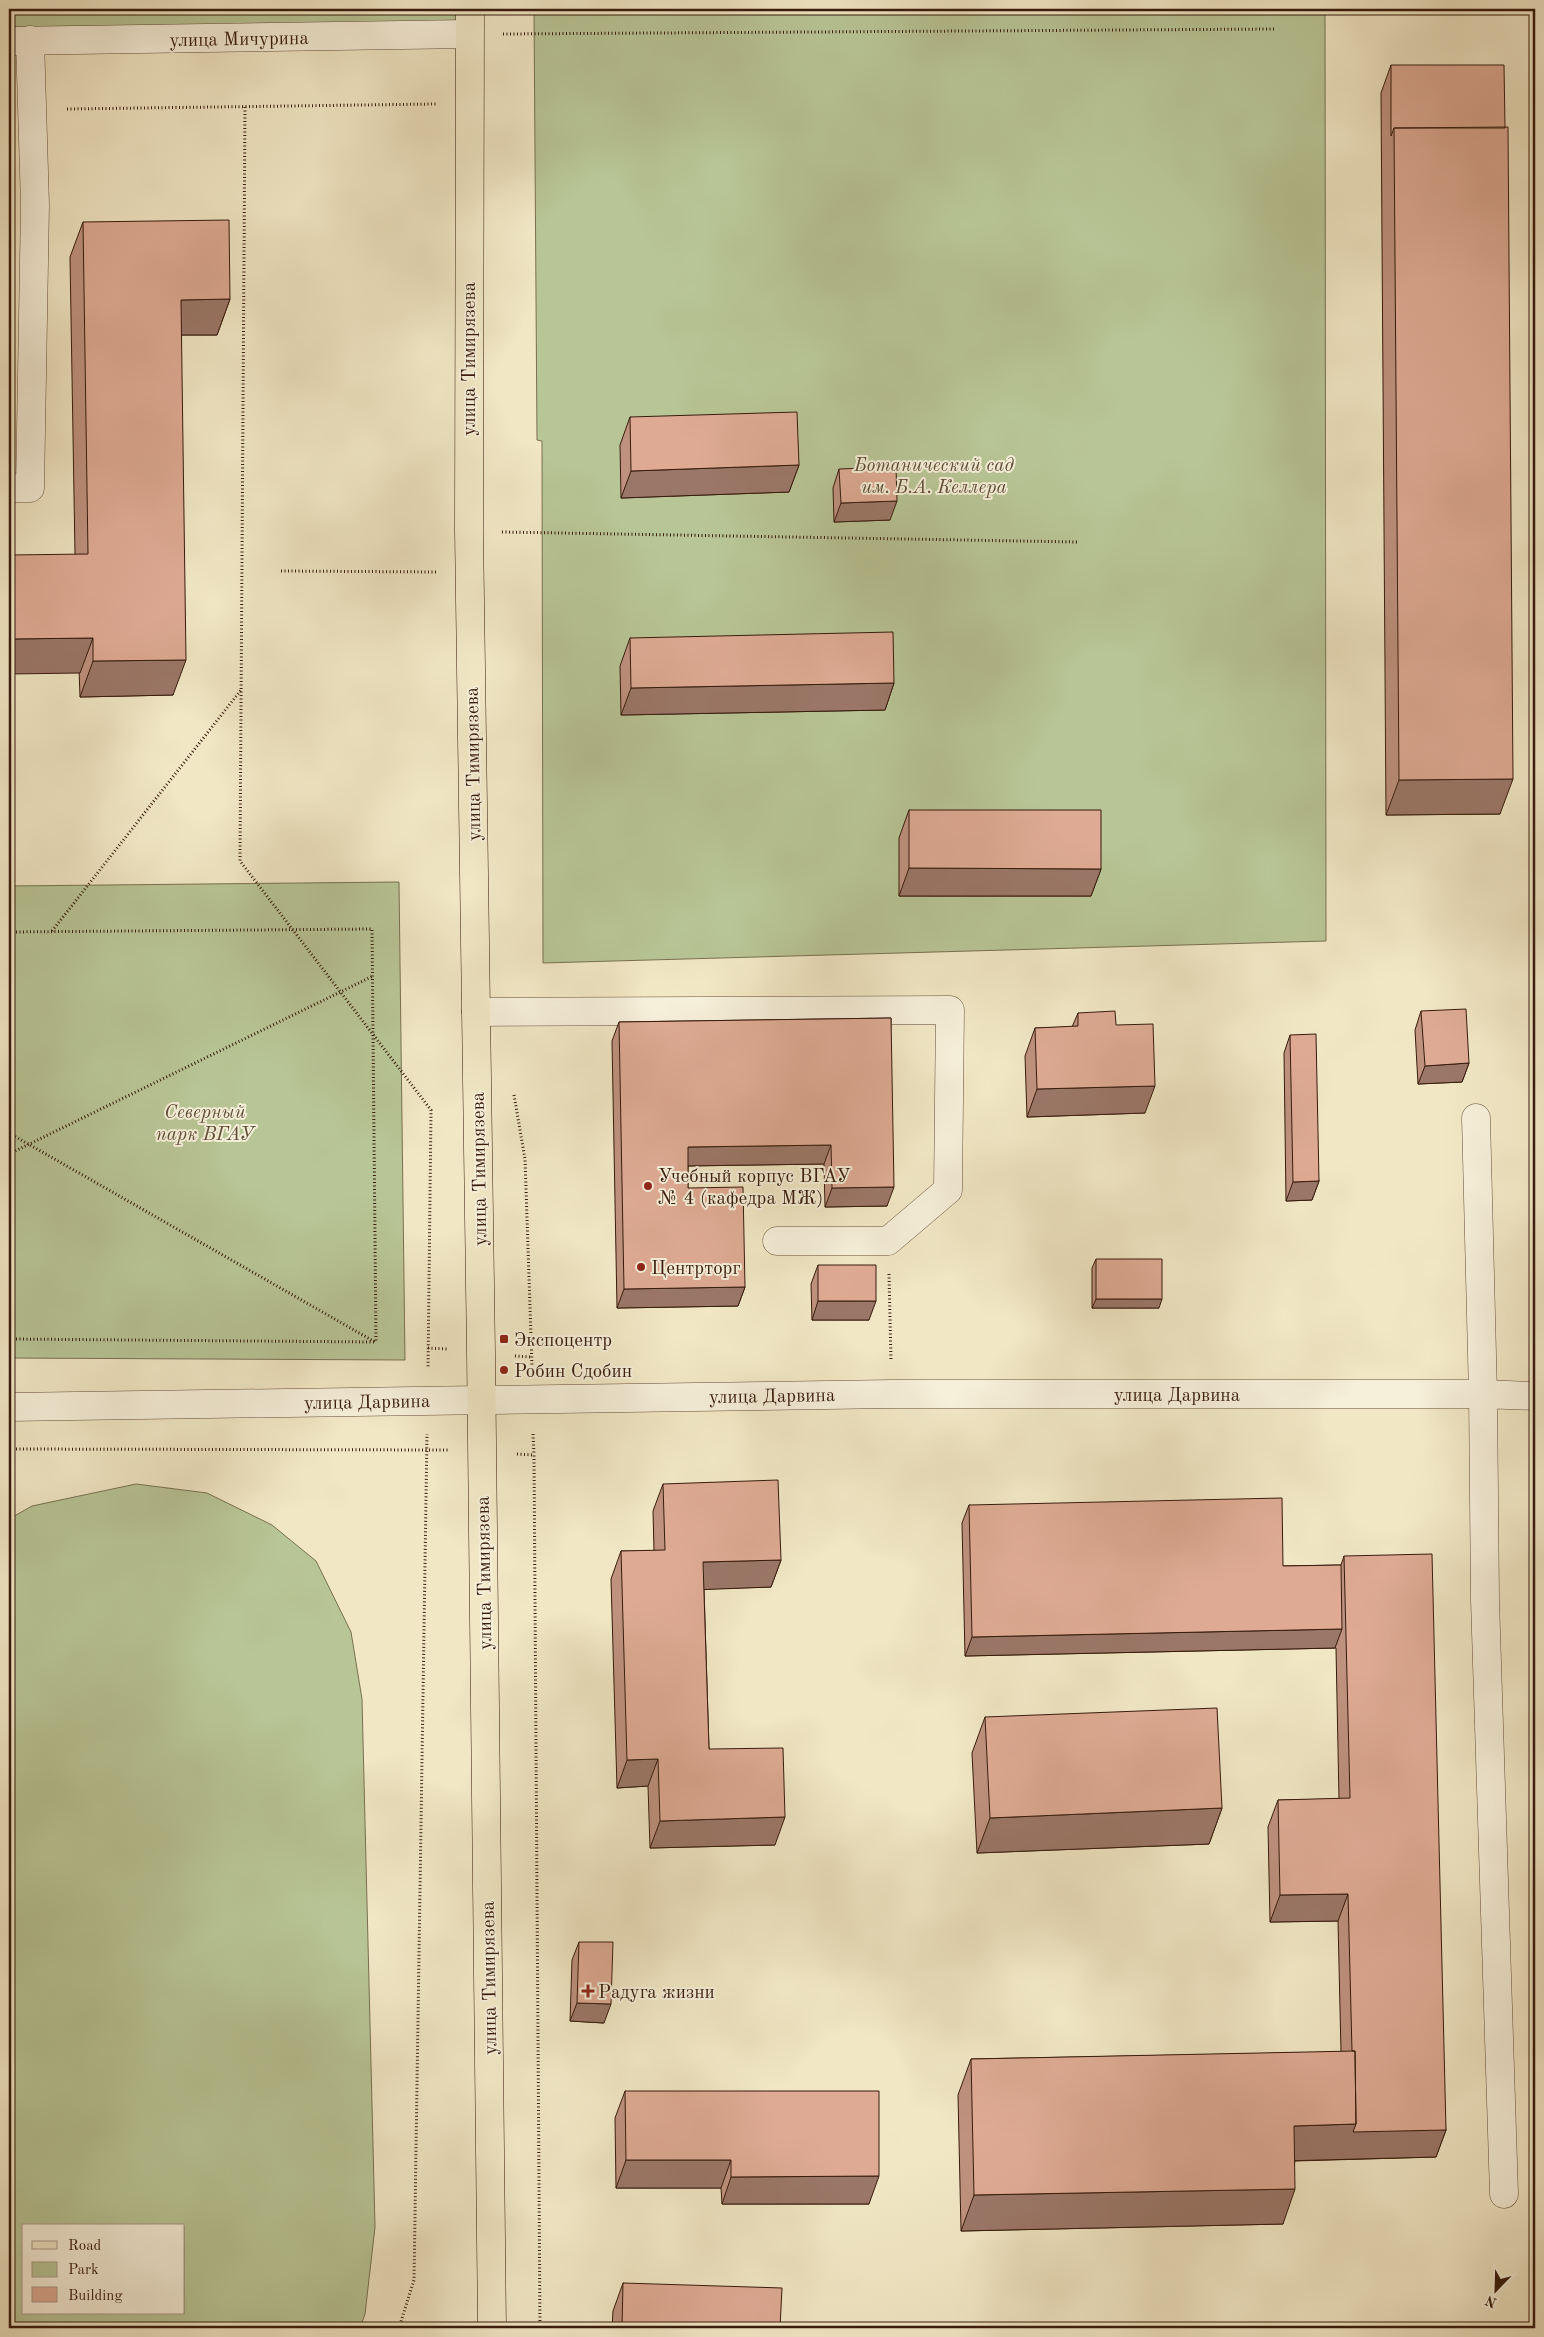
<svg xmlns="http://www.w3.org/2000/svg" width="1544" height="2337" font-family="'Old Standard TT',serif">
  <rect width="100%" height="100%" fill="#f1e7c5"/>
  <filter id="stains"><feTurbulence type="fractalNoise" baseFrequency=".004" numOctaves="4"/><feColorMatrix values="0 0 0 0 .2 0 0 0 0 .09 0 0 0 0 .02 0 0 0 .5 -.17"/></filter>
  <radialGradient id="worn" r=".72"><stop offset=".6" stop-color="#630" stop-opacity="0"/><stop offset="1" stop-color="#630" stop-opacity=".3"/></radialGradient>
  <path fill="#b8c596" stroke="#787051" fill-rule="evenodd" d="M9 9H457V22L9 27Z
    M534 9H1325L1326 941 543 963 542 441 537 440Z
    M399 882 405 1360 9 1358V886Z
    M136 1484 207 1493 272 1525 316 1561 351 1632 362 1699 375 2227 365 2314 360 2328H9V1519L32 1506ZM24 2226H184V2313H24Z"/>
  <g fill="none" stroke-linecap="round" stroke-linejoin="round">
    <defs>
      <path id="minor" d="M9 41 469 34
        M9 488H30L35 205 30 40
        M476 1012 950 1010 948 1190 888 1241H777
        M1476 1118 1483 1394 1485 1600 1504 2194
        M9 1407 892 1394H1483L1535 1396"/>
      <path id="major" d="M470 9 469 531 481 1353 492 2328"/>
    </defs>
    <use href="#minor" stroke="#664e3a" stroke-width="29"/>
    <use href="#major" stroke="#371b0c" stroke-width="29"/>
    <path stroke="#371b0c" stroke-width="3" stroke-dasharray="1 2.5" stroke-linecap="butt" d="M503 34 1275 29
      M245 107 240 861 431 1110 428 1368
      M67 109 436 104
      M502 532 1078 542
      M281 571 437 572
      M52 931 241 690
      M9 932 372 929 376 1342
      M514 1095 525 1159 532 1366
      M9 1133 375 1342
      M9 1154 373 976
      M889 1274 891 1361
      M9 1339 375 1342
      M428 1348 447 1349
      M515 1356 532 1357
      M533 1434 534 1455
      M9 1449 448 1450
      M517 1454 534 1455 540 2328
      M399 2328 414 2280 427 1434"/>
    <use href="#minor" stroke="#f6efd9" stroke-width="28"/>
    <use href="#major" stroke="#f1e7c5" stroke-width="28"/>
  </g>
  <path fill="#bf927f" stroke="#371b0c" d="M1391 65 1500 814 1386 815 1381 93Z
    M83 222 230 299 217 335H181L173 695 80 697 75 554 70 257Z
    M630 417 799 465 789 492 621 498 620 445Z
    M839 469 890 520 834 522 833 488Z
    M630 638 894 683 885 710 621 715 620 666Z
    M909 810 1101 869 1091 896H899V838Z
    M1421 1011 1469 1063 1462 1082 1418 1084 1415 1030Z
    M1078 1013 1116 1025 1145 1113 1027 1117 1025 1056 1035 1028 1072 1027Z
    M891 1018 887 1206 825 1207 824 1164 688 1166V1188L745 1287 738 1306 617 1308 612 1041 619 1022Z
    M1290 1035 1319 1181 1312 1200 1286 1201 1284 1053Z
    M1096 1259 1159 1308H1092V1268Z
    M818 1265 869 1320H812L811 1284Z
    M663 1484 781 1560 771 1587 704 1589 709 1749 775 1845 650 1848 648 1786 617 1788 611 1579 621 1551H654L653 1511Z
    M969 1505 1283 1566 1341 1565 1344 1556 1446 2130 1436 2157 1295 2161 1283 2224 961 2231 958 2095 971 2059 1341 2052 1338 1921 1270 1922 1268 1827 1278 1800 1339 1799 1336 1648 965 1656 962 1523Z
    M985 1717 1222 1808 1209 1844 977 1853 972 1753Z
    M579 1942 604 2023 570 2021 572 1960Z
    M625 2091 869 2204H722L721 2188H616L615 2118Z
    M623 2283 780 2328H612L613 2311Z"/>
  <path fill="#9b7768" stroke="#371b0c" d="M230 299 217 335H168L181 300Z
    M799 465 789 492 621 498 631 471Z
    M897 501 890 520 834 522 841 503Z
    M93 638 80 673 9 674V639Z
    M186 660 173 695 80 697 93 661Z
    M894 683 885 710 621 715 631 688Z
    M1513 779 1500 814 1386 815 1399 780Z
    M909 868 1101 869 1091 896H899Z
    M1469 1063 1462 1082 1418 1084 1425 1066Z
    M1155 1086 1145 1113 1027 1117 1037 1089Z
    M831 1145 824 1164 681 1166 688 1147Z
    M1319 1181 1312 1200 1286 1201 1293 1182Z
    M894 1187 887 1206 825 1207 832 1188Z
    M745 1287 738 1306 617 1308 624 1289Z
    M1096 1299H1162L1159 1308H1092Z
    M818 1301H876L869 1320H812Z
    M781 1560 771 1587 693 1590 703 1562Z
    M1342 1629 1335 1648 965 1656 972 1637Z
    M658 1759 648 1786 617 1788 627 1760Z
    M1222 1808 1209 1844 977 1853 990 1818Z
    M785 1817 775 1845 650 1848 660 1821Z
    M1348 1894 1338 1921 1270 1922 1280 1895Z
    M577 2003 611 2004 604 2023 570 2021Z
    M1356 2124 1446 2130 1436 2157 1281 2161 1294 2126Z
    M626 2160H731L721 2188H616Z
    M879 2176 869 2204H722L731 2177Z
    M1295 2189 1283 2224 961 2231 974 2195Z"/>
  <path fill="#deaa94" stroke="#371b0c" d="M1391 65H1504L1505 128H1394L1391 136Z
    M1508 127 1513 779 1399 780 1394 128Z
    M229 220 230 299 181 300 186 660 93 661V638L9 639V555L88 554 83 222Z
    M797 412 799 465 631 471 630 417Z
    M896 467 897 501 841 503 839 469Z
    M893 632 894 683 631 688 630 638Z
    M909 810H1101V869L909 868Z
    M1466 1009 1469 1063 1425 1066 1421 1011Z
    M1115 1011 1116 1025 1153 1024 1155 1086 1037 1089 1035 1028 1078 1026V1013Z
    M891 1018 894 1187 832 1188 831 1145 688 1147V1188L743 1187 745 1287 624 1289 619 1022Z
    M1316 1034 1319 1181 1293 1182 1290 1035Z
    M1096 1259H1162V1299H1096Z
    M818 1265H876V1301H818Z
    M778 1480 781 1560 703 1562 709 1749 783 1748 785 1817 660 1821 658 1759 627 1760 621 1551 665 1550 663 1484Z
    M1282 1498 1283 1566 1341 1565 1342 1629 972 1637 969 1505Z
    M1432 1554 1446 2130 1353 2132 1356 2124 1355 2051H1352L1348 1894 1280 1895 1278 1800 1350 1798 1344 1556Z
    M1217 1708 1222 1808 990 1818 985 1717Z
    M579 1942H613L611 2004 577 2003Z
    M1355 2051 1356 2124 1294 2126 1295 2189 974 2195 971 2059Z
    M625 2091H879V2176L731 2177V2160H626Z
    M623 2283 782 2288 780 2328H622Z"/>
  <g fill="#8f2418" stroke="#f6efd9" stroke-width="2">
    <circle cx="648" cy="1186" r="5"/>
    <circle cx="641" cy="1267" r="5"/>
    <rect x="499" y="1334" width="10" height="10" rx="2.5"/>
    <circle cx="504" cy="1370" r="5"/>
    <path d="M585.5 1983.5h5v5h5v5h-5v5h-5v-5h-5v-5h5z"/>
  </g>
  <g text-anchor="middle" stroke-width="4" stroke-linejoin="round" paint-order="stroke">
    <g font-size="19" fill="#371b0c" stroke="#f6efd9">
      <text transform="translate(239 38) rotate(-1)" y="7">улица Мичурина</text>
      <text transform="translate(468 359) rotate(-90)" y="7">улица Тимирязева</text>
      <text transform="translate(472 764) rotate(-91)" y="7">улица Тимирязева</text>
      <text transform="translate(478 1169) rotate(-91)" y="7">улица Тимирязева</text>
      <text x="1177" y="1401">улица Дарвина</text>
      <text transform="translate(772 1395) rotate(-1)" y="7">улица Дарвина</text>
      <text transform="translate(367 1401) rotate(-1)" y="7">улица Дарвина</text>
      <text transform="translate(483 1573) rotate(-91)" y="7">улица Тимирязева</text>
      <text transform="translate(488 1978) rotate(-91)" y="7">улица Тимирязева</text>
    </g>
    <g font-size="19" font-style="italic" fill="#5e4e35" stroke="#f6efd9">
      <text x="934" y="471">Ботанический сад<tspan x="934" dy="22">им. Б.А. Келлера</tspan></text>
      <text x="205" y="1118">Северный<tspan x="205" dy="22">парк ВГАУ</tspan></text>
    </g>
    <g font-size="19" fill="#371b0c" stroke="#f6efd9" text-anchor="start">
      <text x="658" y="1182">Учебный корпус ВГАУ<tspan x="658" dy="22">№ 4 (кафедра МЖ)</tspan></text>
      <text x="651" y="1274">Центрторг</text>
      <text x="514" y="1346">Экспоцентр</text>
      <text x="514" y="1377">Робин Сдобин</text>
      <text x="598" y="1998">Радуга жизни</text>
    </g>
  </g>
  <rect width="1544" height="2337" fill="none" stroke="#f1e7c5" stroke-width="30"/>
  <rect x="10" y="10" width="1524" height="2317" fill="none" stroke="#371b0c" stroke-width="2.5"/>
  <rect x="15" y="15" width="1514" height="2307" fill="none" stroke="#371b0c"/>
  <rect x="22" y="2224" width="162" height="90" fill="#f6efd9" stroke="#aa9a87"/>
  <rect x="32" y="2241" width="25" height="8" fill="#f1e7c5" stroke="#aa9a87"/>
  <text x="68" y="2250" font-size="15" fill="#371b0c">Road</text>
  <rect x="32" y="2262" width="25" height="15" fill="#b8c596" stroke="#aa9a87"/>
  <text x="68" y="2274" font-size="15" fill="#371b0c">Park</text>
  <rect x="32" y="2287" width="25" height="15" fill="#deaa94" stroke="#aa9a87"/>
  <text x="68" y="2300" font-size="15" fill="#371b0c">Building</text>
  <g transform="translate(1496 2290) rotate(203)" stroke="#f6efd9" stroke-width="4" paint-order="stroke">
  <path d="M0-4L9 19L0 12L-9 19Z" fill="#371b0c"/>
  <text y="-8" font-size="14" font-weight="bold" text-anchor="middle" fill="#371b0c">N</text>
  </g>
  <rect width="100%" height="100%" filter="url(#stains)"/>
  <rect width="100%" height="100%" fill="url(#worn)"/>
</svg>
